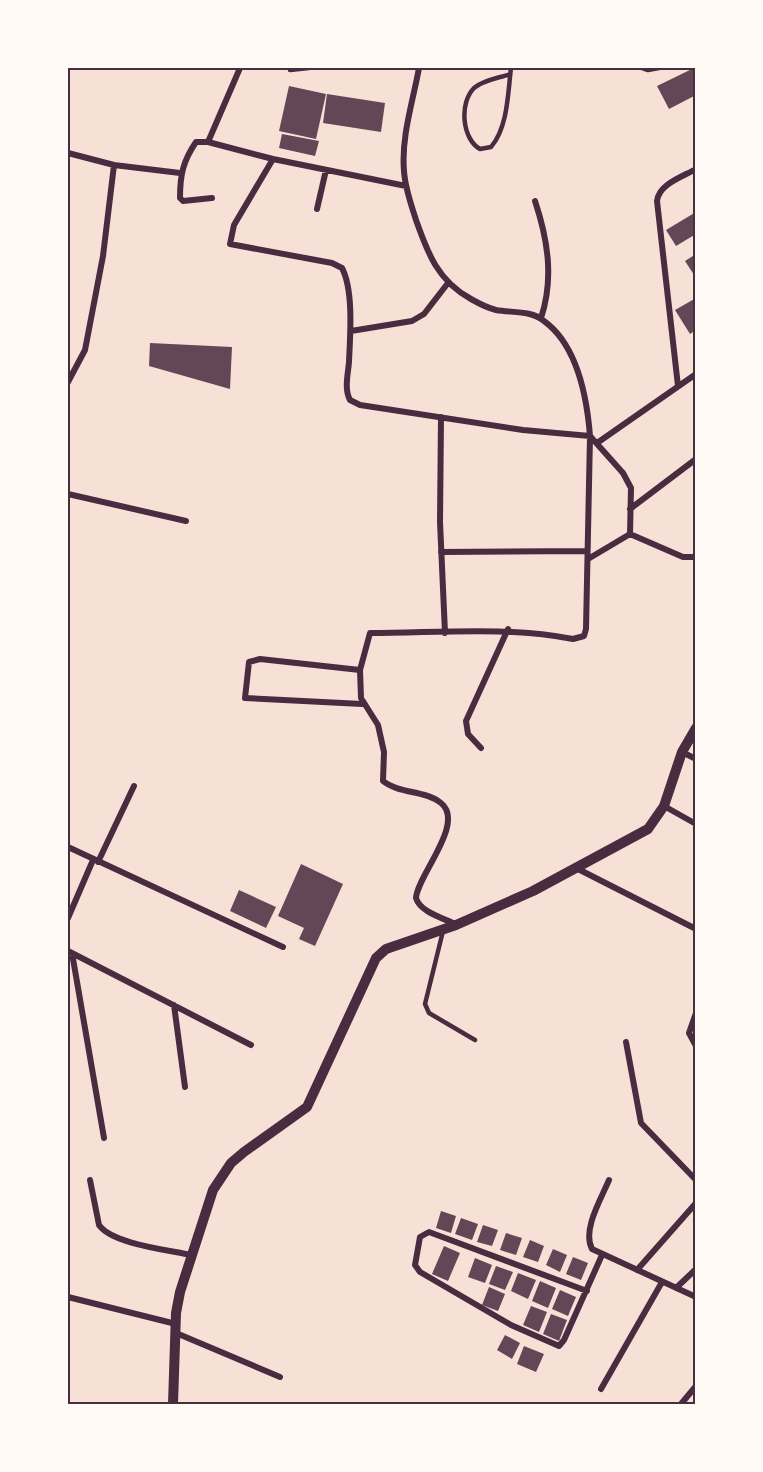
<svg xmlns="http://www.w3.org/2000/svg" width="763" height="1472" font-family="'Asap Condensed',sans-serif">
  <rect width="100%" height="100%" fill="#f7e1d7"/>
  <path fill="#644757" d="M694 68 696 95 669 109 657 86Z
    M289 86 326 94 316 139 279 131Z
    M327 94 385 103 381 132 323 123Z
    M282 134 319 141 315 156 279 148Z
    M696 212V234L676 246 666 230Z
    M696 254V278L685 261Z
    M696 298V330L690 334 675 310Z
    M150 343 232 347 230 389 149 366Z
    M301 864 343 884 315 946 299 939 304 928 278 916Z
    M239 890 276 907 266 928 230 911Z
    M441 1211 456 1216 451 1233 436 1228Z
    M461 1218 478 1224 472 1240 455 1234Z
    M483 1225 498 1230 492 1246 477 1242Z
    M506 1233 522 1238 516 1255 500 1250Z
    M530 1240 544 1246 538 1262 523 1257Z
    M444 1246 460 1253 448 1281 432 1274Z
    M553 1249 567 1255 560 1272 546 1265Z
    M573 1257 588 1263 581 1280 566 1274Z
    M475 1258 492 1265 485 1283 468 1277Z
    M496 1266 513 1272 505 1290 489 1284Z
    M518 1273 536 1280 528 1299 511 1291Z
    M540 1281 556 1288 548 1308 532 1301Z
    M489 1287 505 1294 498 1311 482 1305Z
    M560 1290 576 1297 568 1316 552 1309Z
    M531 1306 547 1312 539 1332 523 1325Z
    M551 1314 567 1320 559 1341 543 1334Z
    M505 1335 520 1343 512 1359 497 1350Z
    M524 1346 544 1354 536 1372 517 1364Z"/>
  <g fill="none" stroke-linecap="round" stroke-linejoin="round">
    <path stroke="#4a2c40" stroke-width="4.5" d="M642 68 648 70 659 68
      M290 70 309 68
      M510 74C499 78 483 80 474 88 459 103 462 139 480 149L491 147C508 128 508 91 511 68
      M443 931 425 1004 429 1013 475 1040"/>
    <path stroke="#4a2c40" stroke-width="6" d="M419 68C413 101 401 137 404 171 405 188 411 204 416 220 428 254 438 281 471 299 478 303 488 308 496 310 512 313 531 310 544 321 577 345 587 398 590 436L586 629 584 636 573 639C506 626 438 633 370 633L360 670 361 698 378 725 384 752 383 781C399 794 425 790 441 803 466 823 417 876 416 898 420 912 443 918 455 924
      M208 142 273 159 406 186
      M68 153 114 165 180 173
      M273 159 234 225 230 244 332 263 342 268C354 291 350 337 349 362 348 374 344 389 350 400L360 405 523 430 590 436 623 473 631 488 630 534 683 557H696
      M212 198 183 201 180 198C180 175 183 161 196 142H208L240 68
      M535 201C548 240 554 279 541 318
      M317 209 326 170
      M351 331 412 321 424 314 448 283
      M68 382 85 350 103 256 114 165
      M678 386 657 201C659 184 682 177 696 169
      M441 417 440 522 445 633
      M597 443 696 374
      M68 494 186 521
      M630 509 696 459
      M441 552 587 551
      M588 559 630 534
      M360 670 260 659 249 662 245 698 362 704
      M481 748 468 734 466 721 508 629
      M682 752 696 759
      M664 806 696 824
      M68 847 283 947
      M98 862 134 786
      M578 869 696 929
      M68 918 93 860
      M68 951 251 1045
      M72 953 104 1138
      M174 1005 185 1087
      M696 1013 689 1033 696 1046
      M626 1042 641 1123 696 1180
      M90 1180 99 1225C112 1244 169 1250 191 1255
      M609 1180C601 1199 582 1230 592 1249L696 1297
      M637 1270 696 1203
      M676 1288 696 1269
      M587 1291 429 1232 420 1237 415 1265 420 1272 511 1325 559 1346 564 1340 602 1255
      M68 1297 176 1324
      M176 1333 280 1377
      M601 1389 662 1282
      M681 1404 696 1386"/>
    <path stroke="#4a2c40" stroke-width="10" d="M173 1404 176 1313 180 1292 213 1190 231 1163 244 1152 307 1107 376 958 386 949 456 925 533 891 648 829 664 806 682 752 696 728"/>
  </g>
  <rect width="763" height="1472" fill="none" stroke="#fffaf5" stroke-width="138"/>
  <rect x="69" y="69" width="625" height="1334" fill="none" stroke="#4a2c40" stroke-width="2"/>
</svg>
